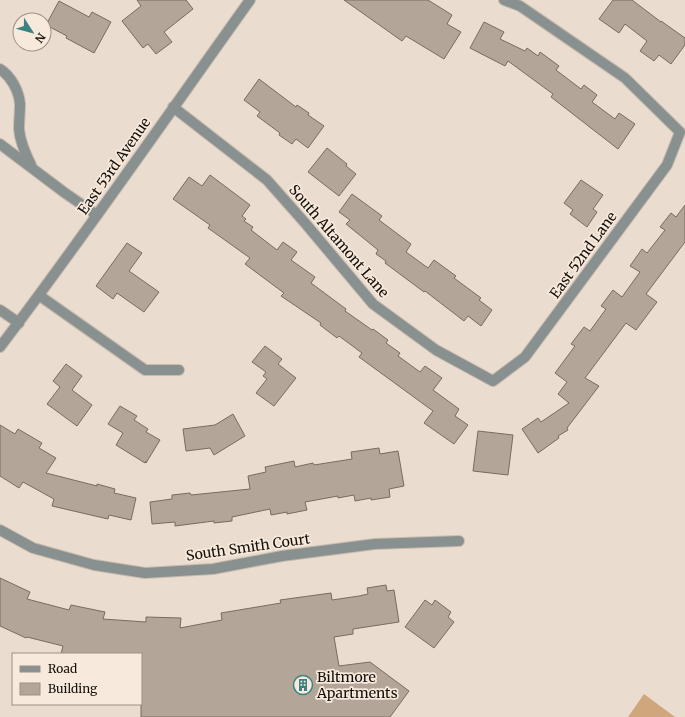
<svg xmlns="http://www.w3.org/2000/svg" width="685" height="717" font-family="Merriweather,serif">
  <rect width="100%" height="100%" fill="#eadcce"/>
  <path fill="#d0a77d" d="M644 694 675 717H628Z"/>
  <path fill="#b3a699" stroke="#786c60" d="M137 0H186L193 9 164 32 172 42 156 54 148 44 143 48 122 21 141 6Z
    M344 0H428L452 15 447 24 461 32 444 59 406 36 402 41Z
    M613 0H632L661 22V21L685 38V45L671 64 659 55 654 61 640 51 647 41 625 24 619 33 599 19Z
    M59 1 89 17 92 12 111 22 94 53 66 38 67 36 46 25Z
    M484 22 504 32 500 39 525 51 527 48 538 56 540 52 559 66 556 70 581 89 584 85 597 95 592 102 615 119 619 113 635 124 618 149 551 97 553 94 508 61 505 66 470 48Z
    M259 79 296 107 297 105 309 113 308 115 324 126 308 148 296 139 292 144 279 135 280 133 257 116 260 112 244 100Z
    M327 148 347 164 346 166 356 174 339 196 308 172Z
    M210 175 250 205 242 216 246 219 244 221 253 227 251 230 277 250 283 242 297 252 291 260 315 277 311 283 346 309 345 311 372 330 373 329 388 340 386 343 400 353 398 356 420 372 425 366 442 378 433 390 459 409 455 416 468 425 454 444 424 423 433 411 359 357 362 353 339 336 337 338 320 325 321 323 281 296 284 293 245 264 250 258 208 228 210 225 173 199 189 177 202 186Z
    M581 180 603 195 593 209 597 212 587 227 570 214 573 210 564 203Z
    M352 194 382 216 379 220 411 244 406 252 428 268 434 260 456 276 454 278 481 298 479 300 492 310 481 326 468 316 464 321 425 291 424 292 385 263 386 261 376 254 378 250 346 224 350 220 339 212Z
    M685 205V242L646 294 657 302 636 330 626 323 585 378 599 386 567 428 568 430 558 436 559 438 538 453 522 429 538 418 541 422 569 403 558 394 567 382 555 373 575 346 571 344 584 327 590 331 606 309 601 306 613 290 622 297 640 272 630 266 642 249 647 253 665 230 660 227 671 213 676 217Z
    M127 243 142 253 129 271 159 292 144 312 117 293 113 299 96 286Z
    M265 346 282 359 278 364 296 378 274 406 256 393 267 379 263 376 266 372 252 362Z
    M66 364 82 376 72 390 92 405 77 426 47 404 60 387 53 381Z
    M120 406 137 416 134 420 148 429 146 432 160 440 146 463V461L145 463 116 445 123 433 108 424Z
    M233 414 245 436 214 455 210 448 186 451 183 429 215 425Z
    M0 425 15 434 18 429 42 443 39 448 56 458 46 473 97 486V484L115 489 114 493 136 498 131 520 109 515 108 519 52 506 54 499 23 482 19 488 0 476Z
    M478 431 513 435 508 475 473 471Z
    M379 448 380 454 398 451 404 486 389 489 390 497 371 500V498L355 501 354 495 338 498V496L305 502 307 510 287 514V512L271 515 270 509 232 517V521L214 523V521L175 526V522L152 524 150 502 172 499V495L190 493 191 495 250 489 248 476 266 472 265 467 294 461 295 467 313 463 314 465 352 459 351 452Z
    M0 578 30 592 27 599 69 610 71 605 105 612 103 619 146 622V617L181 618 180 628 222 620 221 613 281 603 280 600 331 593 332 600 359 596 368 594 367 588 386 585 387 591 394 590 399 622 353 629V634L334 637 339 666 370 662 409 691 390 717H141V654H61L63 646 27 637 26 638 0 626Z
    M425 600 432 605 435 600 451 612 448 617 454 622 434 648 405 627Z"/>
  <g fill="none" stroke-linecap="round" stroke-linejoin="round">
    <defs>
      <path id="service" d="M0 69C11 76 19 91 20 104 20 112 19 121 19 129 20 142 25 153 31 165
        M0 144 65 193 97 215
        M0 310 19 323"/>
      <path id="minor" d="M173 107 267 180 305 223 373 304 436 350 493 381 525 357 667 165 680 132 625 78 520 6 504 0
        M40 296 145 370H179
        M0 347C86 234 167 116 250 0
        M0 530 33 548 94 565 145 573 213 569 282 556 375 544 459 541"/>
    </defs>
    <use href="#service" stroke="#c7bbae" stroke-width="12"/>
    <use href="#minor" stroke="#c7bbae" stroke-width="12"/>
    <use href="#service" stroke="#889190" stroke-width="10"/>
    <use href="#minor" stroke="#889190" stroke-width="10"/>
  </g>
  <defs>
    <symbol id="building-ring" viewBox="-11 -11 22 22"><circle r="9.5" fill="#f7e9db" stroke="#3b8380" stroke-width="1.5"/><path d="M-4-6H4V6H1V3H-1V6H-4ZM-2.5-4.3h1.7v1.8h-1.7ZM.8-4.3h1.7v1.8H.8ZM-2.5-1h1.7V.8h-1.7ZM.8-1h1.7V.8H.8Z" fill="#3b8380"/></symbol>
  </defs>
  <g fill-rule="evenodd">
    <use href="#building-ring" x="292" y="674" width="22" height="22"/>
  </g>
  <g text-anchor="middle" stroke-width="3.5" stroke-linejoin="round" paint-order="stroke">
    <g font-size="14" fill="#120e09" stroke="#f7e9db">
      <text transform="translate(114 166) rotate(-55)" y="5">East 53rd Avenue</text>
      <text transform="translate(339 241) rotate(49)" y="5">South Altamont Lane</text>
      <text transform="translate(583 255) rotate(-54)" y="5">East 52nd Lane</text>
      <text transform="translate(248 547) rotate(-8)" y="5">South Smith Court</text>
    </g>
    <g font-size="14" fill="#120e09" stroke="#f7e9db" text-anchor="start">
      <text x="317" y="682">Biltmore<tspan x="317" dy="16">Apartments</tspan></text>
    </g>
  </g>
  <rect x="12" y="653" width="130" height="52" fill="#f7e9db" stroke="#9b9187"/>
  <rect x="20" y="666" width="20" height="6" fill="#889190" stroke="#9b9187"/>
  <text x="48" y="673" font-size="12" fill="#120e09">Road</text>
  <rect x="20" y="683" width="20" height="12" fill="#b3a699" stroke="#9b9187"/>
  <text x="48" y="693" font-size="12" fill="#120e09">Building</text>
  <g transform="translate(32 32) rotate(126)"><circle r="19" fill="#f7e9db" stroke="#9b9187"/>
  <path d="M0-3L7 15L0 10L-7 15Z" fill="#3b8380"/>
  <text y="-6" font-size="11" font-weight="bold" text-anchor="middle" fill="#120e09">N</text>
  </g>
</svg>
